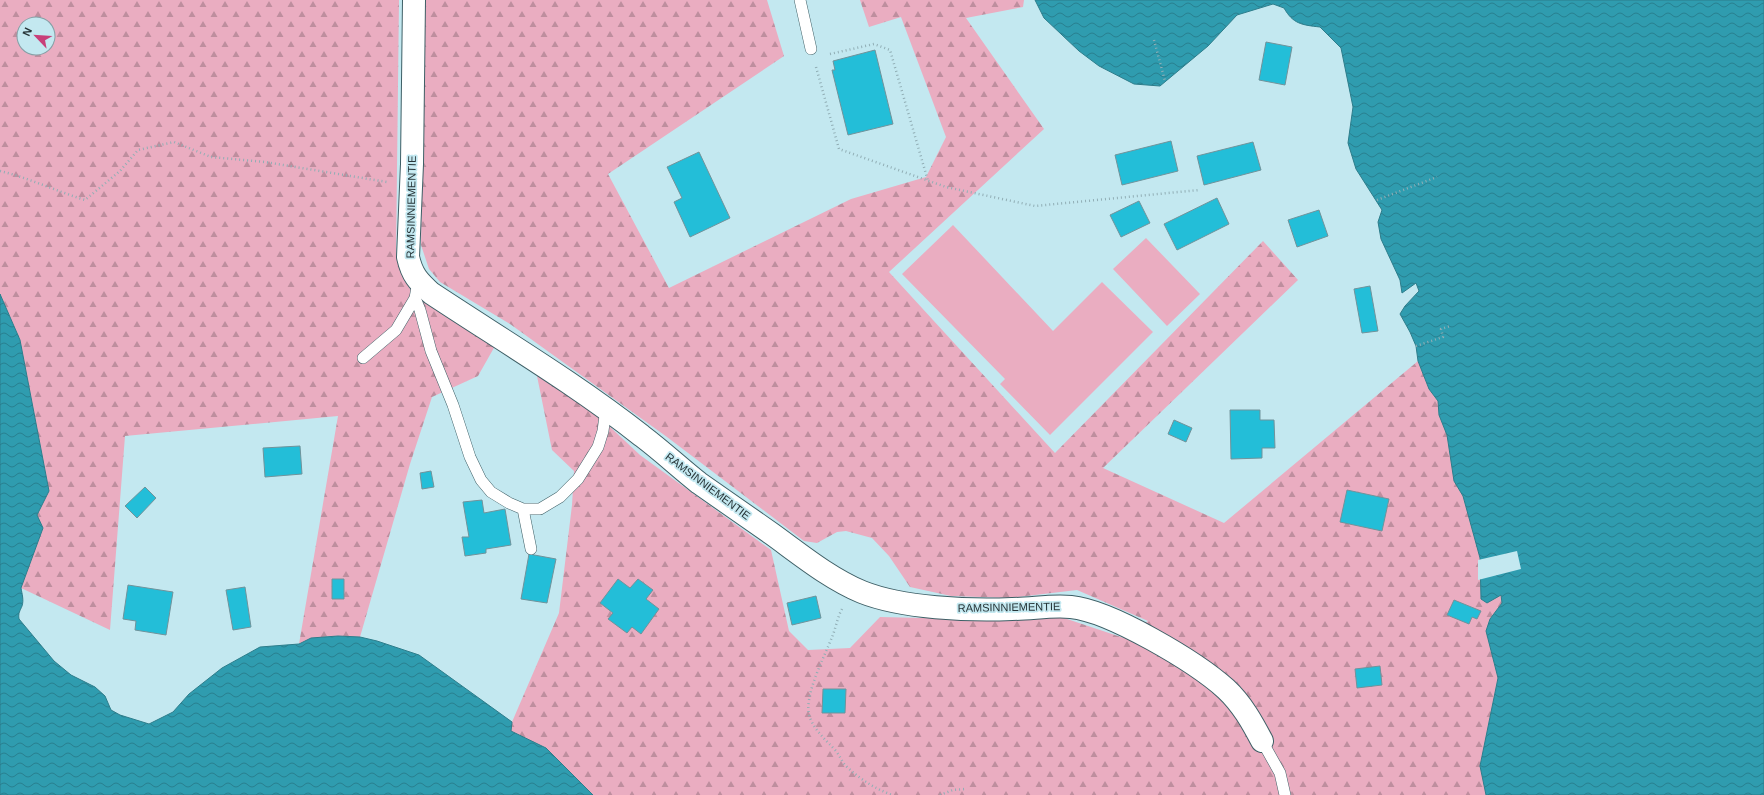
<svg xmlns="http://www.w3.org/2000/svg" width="1764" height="795" font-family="Arial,sans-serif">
  <defs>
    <pattern id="forest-firs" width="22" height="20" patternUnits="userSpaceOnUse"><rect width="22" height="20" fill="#eaadc1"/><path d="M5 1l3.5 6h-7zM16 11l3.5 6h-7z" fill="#be8e9e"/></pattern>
    <pattern id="water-waves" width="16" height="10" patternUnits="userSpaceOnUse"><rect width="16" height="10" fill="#2f9caf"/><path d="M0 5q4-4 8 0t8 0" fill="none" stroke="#28808f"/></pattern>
  </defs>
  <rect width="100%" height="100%" fill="#c3e8f0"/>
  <path fill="url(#forest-firs)" fill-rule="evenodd" d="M0 0H399L396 257 410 289 495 346 478 376 432 397 410 464 360 637C339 636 318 634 299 644L338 416 125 436 110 630 21 588 43 528 37 515 49 491 20 340 0 294ZM24 24H48V48H24Z
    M424 0H767L784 56 608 174 669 288 851 199 926 177 946 137 901 17 869 27 860 0H1024L1023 7 966 18 1044 129 889 272 1055 453 1263 241 1298 280 1103 468 1224 523 1418 361 1429 389 1438 401 1439 415 1447 435 1454 481 1463 496 1480 558 1481 599 1487 603 1501 594 1502 603 1490 619 1486 631 1498 678 1480 766 1486 795H593L546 748 510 731 512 722 559 613 572 505 574 471 552 450 536 371 592 410 640 455 771 550 789 631 808 650 850 648 880 617 1012 620 1061 617 1124 638 1148 621 1077 590 1009 598 951 596 910 587 889 556 872 538 846 531 837 532 817 543 804 541 667 437 510 324 440 282 429 269 421 245Z"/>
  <path fill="#eaadc1" d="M953 225 1053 331 1102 282 1153 332 1050 435 1000 384 1005 379 902 274Z
    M1146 238 1200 294 1167 326 1113 269Z"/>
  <path fill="url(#water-waves)" stroke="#2d7d8b" d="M1035 0H1764V795H1486L1480 766 1498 678 1486 631 1490 619 1502 603 1501 595 1487 603 1481 599 1480 558 1463 496 1454 481 1447 435 1439 415 1438 401 1429 389 1418 361 1416 346 1410 332 1400 314 1405 306 1419 291 1416 283 1402 293 1400 280 1381 239 1378 222 1382 210 1356 169 1348 143 1353 107 1341 48 1320 27C1302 25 1293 24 1284 8L1273 4 1237 15 1208 46 1160 86 1134 84 1099 66 1079 51 1044 18Z
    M0 294 20 340 49 491 37 515 43 528 21 588C22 594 24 600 22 606 20 611 18 613 19 619L54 661 71 675 95 687 105 696 111 710 120 715 149 724 173 712 189 694 222 668 260 647 299 644 311 638 338 636 360 637 377 641 419 655 512 722 511 731 546 748 593 795H0Z"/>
  <path fill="#c3e8f0" d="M1517 551 1521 569 1478 580V560Z"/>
  <path fill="#23bed8" stroke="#70939b" d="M1266 42 1292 47 1285 85 1259 80Z
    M875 50 893 124 848 135 832 70H835L833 61Z
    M1171 141 1178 171 1122 185 1115 155Z
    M1253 142 1261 170 1204 185 1197 156Z
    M699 152 730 218 690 237 674 202 682 198 667 167Z
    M1217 198 1229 224 1177 250 1164 224Z
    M1139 201 1150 223 1121 237 1110 215Z
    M1319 210 1328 236 1297 247 1288 220Z
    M1370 286 1378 331 1362 333 1354 289Z
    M1230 410H1260V420H1274L1275 448H1262V458L1231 459Z
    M1174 420 1192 428 1186 442 1168 434Z
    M300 446 302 474 265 477 263 448Z
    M431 471 434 487 422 489 420 473Z
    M145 487 156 498 137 518 125 506Z
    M1347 490 1389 499 1382 531 1340 522Z
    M482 500 484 513 505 509 511 545 486 549V553L465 556 462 537H469L463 502Z
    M529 554 556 559 547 603 521 599Z
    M332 579H344V599H332Z
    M618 579 630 588 638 579 653 590 646 599 659 609 641 634 632 627 627 633 608 619 613 613 600 603Z
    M128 585 173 592 166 635 135 630 136 621 123 619Z
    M245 587 251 627 233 630 226 590Z
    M816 596 821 618 792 625 787 603Z
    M1454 600 1481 611 1477 619 1472 617 1469 624 1447 615Z
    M1380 666 1382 685 1357 688 1355 669Z
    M823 689H846L845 713H822Z"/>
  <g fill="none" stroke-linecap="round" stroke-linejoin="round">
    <defs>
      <path id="lane" d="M800 0 811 49
        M418 282 415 298 420 310 431 351 453 405 470 457 481 480 491 492 509 503 523 509H540L560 497 578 479 598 447 603 431 606 408
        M363 358 396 330 415 298
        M523 509 531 549
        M1262 741 1280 773 1285 795"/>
      <path id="street" d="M414 0 412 164 408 257C412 275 418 281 431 293 502 340 576 384 642 436 662 451 680 468 699 483 723 500 748 517 772 534 801 555 829 578 862 592 902 608 969 611 1012 609 1032 609 1051 605 1071 607 1111 611 1196 662 1226 689 1242 704 1252 722 1262 741"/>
    </defs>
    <use href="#lane" stroke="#3e5f66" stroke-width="12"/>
    <use href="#street" stroke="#3e5f66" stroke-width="24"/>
    <path stroke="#91aeb5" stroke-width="2.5" stroke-dasharray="1 3" stroke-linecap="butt" d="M1154 40 1165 81
      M830 54 874 44 890 50 928 181
      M816 67 839 149 946 187 1035 206 1199 190
      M0 171C29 178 56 191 85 200L120 171 138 150 174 142 211 157 265 162 387 182
      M1377 200 1437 177
      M1416 346 1443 337 1441 329 1450 326
      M842 609C837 618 836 628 832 637 825 656 802 698 810 718 816 732 826 740 836 751 840 756 842 762 846 766 861 780 874 788 892 795
      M940 795 953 790 965 789"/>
    <use href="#lane" stroke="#fff" stroke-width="11"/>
    <use href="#street" stroke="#fff" stroke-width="22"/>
  </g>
  <g text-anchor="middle" stroke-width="3.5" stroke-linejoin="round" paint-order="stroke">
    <g font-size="11" fill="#273538" stroke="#c3e8f0">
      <text transform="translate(411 207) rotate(-89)" y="4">RAMSINNIEMENTIE</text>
      <text transform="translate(708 486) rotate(37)" y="4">RAMSINNIEMENTIE</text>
      <text transform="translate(1009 607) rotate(-1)" y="4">RAMSINNIEMENTIE</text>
    </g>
  </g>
  <g transform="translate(36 36) rotate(295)"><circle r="19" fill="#c3e8f0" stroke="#85a0a6"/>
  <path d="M0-3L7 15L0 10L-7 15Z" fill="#c83f79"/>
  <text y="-6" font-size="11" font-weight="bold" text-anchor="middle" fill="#273538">N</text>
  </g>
</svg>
